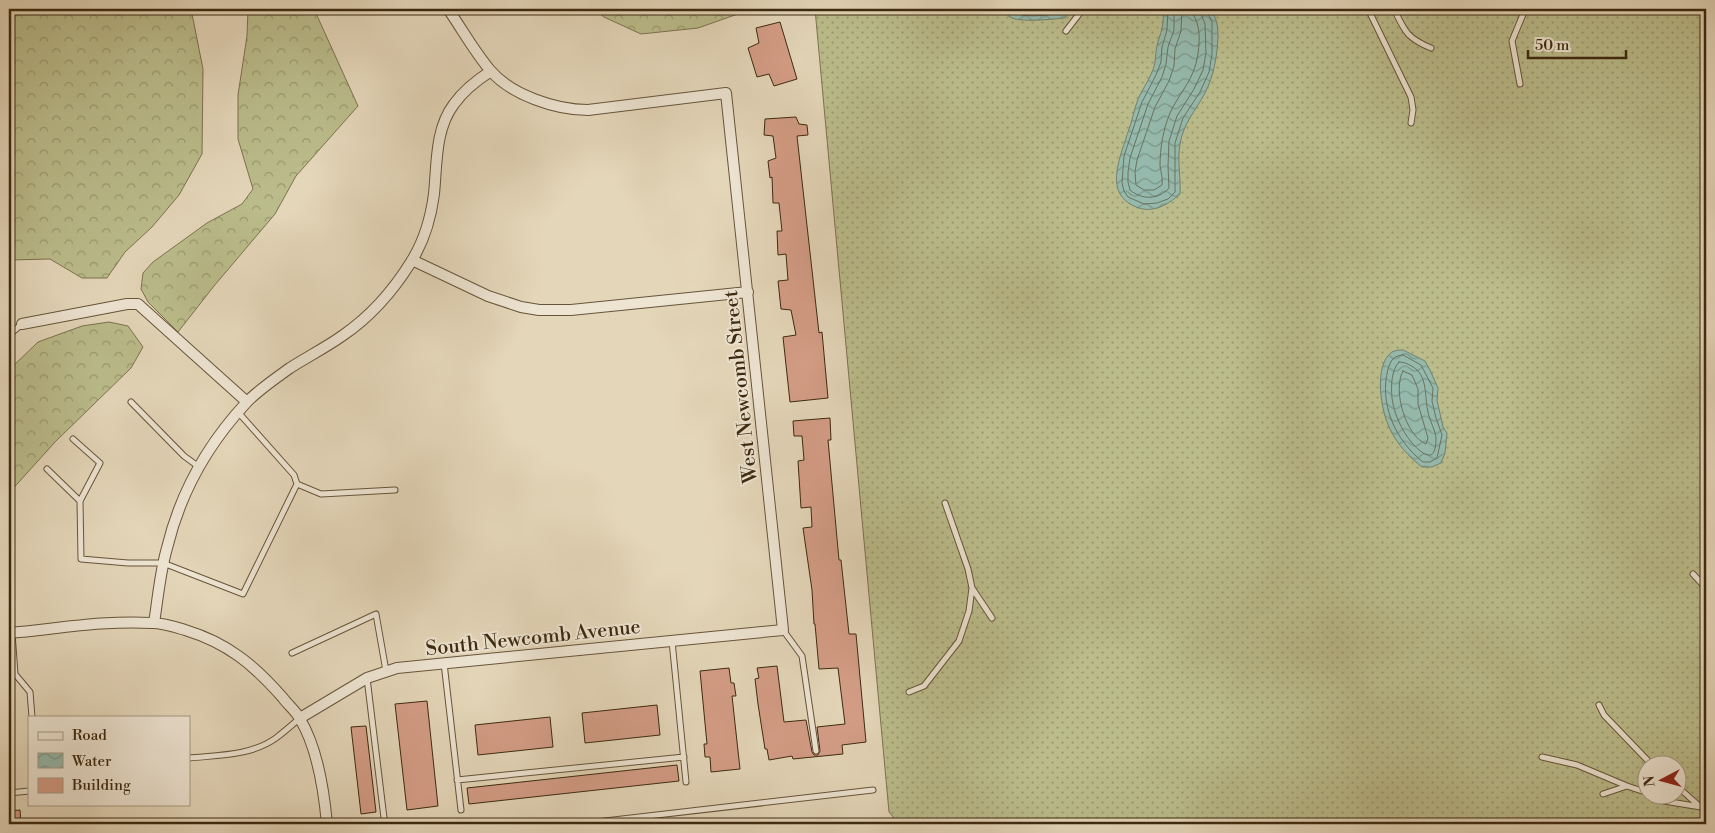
<svg xmlns="http://www.w3.org/2000/svg" width="1715" height="833" font-family="'Libre Bodoni',serif">
  <defs>
    <pattern id="grass-dots" width="8" height="8" patternUnits="userSpaceOnUse" patternTransform="scale(1.25)"><rect width="8" height="8" fill="#bbbc8b"/><path d="M2 2h.1M6 6h.1" fill="none" stroke="#999970" stroke-width="1.8" stroke-linecap="round"/></pattern>
    <pattern id="forest-crowns" width="20" height="18" patternUnits="userSpaceOnUse" patternTransform="scale(1.25)"><rect width="20" height="18" fill="#bbbc8b"/><path d="M2 6a3 3 0 1 1 6 0M12 15a3 3 0 1 1 6 0" fill="none" stroke="#999970"/></pattern>
    <pattern id="water-waves" width="16" height="10" patternUnits="userSpaceOnUse" patternTransform="scale(1.25)"><rect width="16" height="10" fill="#95b9ac"/><path d="M0 5q4-4 8 0t8 0" fill="none" stroke="#7b978b"/></pattern>
  </defs>
  <rect width="100%" height="100%" fill="#e4d6b9"/>
  <filter id="stains"><feTurbulence type="fractalNoise" baseFrequency=".004" numOctaves="4"/><feColorMatrix values="0 0 0 0 .2 0 0 0 0 .09 0 0 0 0 .02 0 0 0 .5 -.17"/></filter>
  <radialGradient id="worn" r=".72"><stop offset=".6" stop-color="#630" stop-opacity="0"/><stop offset="1" stop-color="#630" stop-opacity=".3"/></radialGradient>
  <path fill="url(#grass-dots)" stroke="#7c734e" fill-rule="evenodd" d="M815 9H1706V824H899L889 812ZM1648 766H1678V796H1648Z"/>
  <path fill="url(#forest-crowns)" stroke="#7c734e" d="M9 9H191L203 69 202 154 179 195 152 227 125 252 107 278H82L50 259 9 260Z
    M248 9H314L358 106 296 176 275 214 214 286 178 332 148 302 141 289 143 273 153 262 207 223 242 204 253 189 238 139V95L247 36Z
    M594 9H752L698 28 641 34 604 17Z
    M109 322 128 326 143 347 131 368 55 442 9 493V370L38 342 82 326Z"/>
  <path fill="url(#water-waves)" stroke="#72806e" d="M1001 9H1071L1065 18C1054 19 1019 23 1010 17 1007 15 1004 11 1001 9Z
    M1163 9H1209C1217 16 1218 27 1218 37 1217 57 1214 75 1205 93 1196 110 1183 124 1180 144 1177 161 1181 178 1180 194 1169 204 1154 213 1139 208 1102 196 1120 158 1128 132 1132 122 1134 110 1138 99 1142 90 1148 82 1152 72 1156 64 1155 55 1157 46 1158 40 1161 34 1162 28 1164 22 1163 15 1163 9Z
    M1403 350 1425 361 1430 370 1438 388 1437 400 1443 427 1447 433 1445 453 1441 463 1432 467H1422C1409 457 1397 444 1390 429 1381 412 1373 365 1392 352 1396 350 1399 350 1403 350Z"/>
  <g fill="none" stroke-linecap="round" stroke-linejoin="round">
    <path stroke="#69725e" stroke-width="1" d="M1009 9C1020 20 1047 15 1061 13L1065 9
      M1168 9 1167 30 1162 47 1161 62 1156 75 1142 102 1124 156 1122 183 1124 191 1128 197 1144 204 1157 203 1168 199 1175 192V143L1183 118 1200 92 1209 72 1212 54V22L1206 9
      M1174 9V30L1168 47 1166 64 1162 77 1148 104 1130 158 1128 172V182L1130 190C1142 200 1158 200 1169 188L1168 166 1169 141 1177 116 1194 89 1203 70 1206 53 1205 24 1201 14 1200 9
      M1182 9 1181 31 1175 49 1174 66 1169 81 1155 107 1137 160 1135 172 1136 185 1144 190H1154L1162 185C1163 179 1161 172 1160 166 1160 148 1163 130 1170 113 1180 91 1194 81 1198 54 1199 46 1200 35 1198 27 1197 20 1193 16 1192 9
      M1403 355 1421 365 1433 388 1432 401 1436 418 1442 435 1437 458 1430 462H1423C1395 440 1379 404 1388 369 1391 360 1393 356 1403 355Z
      M1399 362C1407 362 1417 368 1421 375 1427 387 1425 399 1428 412 1429 419 1436 432 1436 438 1436 464 1424 456 1412 443 1402 431 1394 414 1392 398 1391 387 1391 370 1399 362Z
      M1403 371 1412 375 1418 389V404L1428 438 1426 444C1406 436 1392 390 1403 371Z"/>
  </g>
  <path fill="#d49d86" stroke="#3d2a10" d="M780 22 797 79 774 86 769 74 757 77 748 48 759 43 756 28Z
    M796 117 799 124 807 125 808 135 797 136 819 333 822 332 828 398 790 402 783 337 796 335 791 310 781 309 778 281 788 280 786 254 778 255 777 231H782L779 203H773L772 177 770 178 768 161 776 158 773 136 764 135 765 119Z
    M830 418 831 440H828L839 560H841L849 634H856L866 742 842 745 843 754 793 759 792 756 769 760 767 749H765L758 704 755 679 759 678 757 668 777 666 784 722 806 720 812 752 814 755H818L820 751 817 727 845 724 838 668 819 669 815 624H814L812 590 803 528 812 527 811 507 801 508 798 461 804 460 802 436H794L793 421Z
    M729 668 731 683H734L736 696H732L740 769 711 772 710 757H705L704 744H707L700 671Z
    M427 701 438 806 407 810 395 704Z
    M657 705 660 735 585 743 582 713Z
    M550 717 553 747 478 755 475 725Z
    M366 726 376 812 361 814 351 727Z
    M677 765 679 781 469 804 467 788Z
    M20 810 21 824H9V811Z"/>
  <g fill="none" stroke-linecap="round" stroke-linejoin="round">
    <defs>
      <path id="service" d="M1368 9 1411 97 1413 110 1411 123
        M1394 9C1405 32 1407 38 1431 48
        M1066 31 1083 9
        M1520 84 1512 41 1524 12 1523 9
        M9 335 22 324
        M131 402 184 456 199 467
        M73 439 100 463 80 501 81 559 128 563H163L243 594 297 484 294 475 238 412
        M47 469 80 501
        M297 484 321 494 395 490
        M1693 574 1706 588
        M972 588 992 618
        M783 630 802 656 816 751
        M12 633 15 674 30 692 32 717
        M672 641 686 782
        M292 653 376 614 386 671
        M444 663 461 810
        M367 678 384 818
        M909 692 924 686 959 641 969 611 972 588 968 569 945 503
        M1599 705 1604 715 1653 766
        M1542 757 1577 765 1627 786
        M189 758C218 755 251 756 276 738 284 732 292 725 300 718
        M457 780 684 757
        M1678 787 1706 812
        M9 793 29 791
        M1603 794 1627 786 1648 793
        M1652 796 1664 801 1701 807 1706 805
        M307 824 327 822
        M579 824 873 790"/>
      <path id="minor" d="M412 260 488 296 521 307 539 310H571L748 292
        M22 324 127 304H138L247 402
        M154 623C158 598 160 572 167 548 180 494 208 444 246 403 257 391 276 378 290 368 307 357 325 348 342 336 370 317 393 291 411 262 423 243 431 217 434 194 437 164 435 129 454 104 464 90 477 80 491 71
        M9 633C56 629 105 620 152 623 163 623 175 627 185 630 228 643 254 665 283 698 288 705 296 711 300 719 317 747 324 791 327 824
        M300 718 367 678 397 668 783 630 726 93 588 110C556 110 511 95 490 70 474 51 462 29 448 9"/>
    </defs>
    <use href="#service" stroke="#67553a" stroke-width="7"/>
    <use href="#minor" stroke="#67553a" stroke-width="12"/>
    <use href="#service" stroke="#ede4d2" stroke-width="5"/>
    <use href="#minor" stroke="#ede4d2" stroke-width="10"/>
  </g>
  <g text-anchor="middle" stroke-width="4" stroke-linejoin="round" paint-order="stroke">
    <g font-size="20" fill="#3d2a10" stroke="#ede4d2">
      <text transform="translate(740 387) rotate(-96)" y="7">West Newcomb Street</text>
      <text transform="translate(533 637) rotate(-6)" y="7">South Newcomb Avenue</text>
    </g>
  </g>
  <rect width="1715" height="833" fill="none" stroke="#e4d6b9" stroke-width="30"/>
  <rect x="10" y="10" width="1695" height="813" fill="none" stroke="#3d2a10" stroke-width="2.5"/>
  <rect x="15" y="15" width="1685" height="803" fill="none" stroke="#3d2a10"/>
  <rect x="28" y="716" width="162" height="90" fill="#ede4d2" stroke="#a79a84"/>
  <rect x="38" y="732" width="25" height="8" fill="#ede4d2" stroke="#a79a84"/>
  <text x="72" y="740" font-size="15" fill="#3d2a10">Road</text>
  <rect x="38" y="753" width="25" height="15" fill="url(#water-waves)" stroke="#a79a84"/>
  <text x="72" y="766" font-size="15" fill="#3d2a10">Water</text>
  <rect x="38" y="778" width="25" height="15" fill="#d49d86" stroke="#a79a84"/>
  <text x="72" y="790" font-size="15" fill="#3d2a10">Building</text>
  <g transform="translate(1662 780) rotate(264)"><circle r="24" fill="#ede4d2" stroke="#a79a84"/>
  <path d="M0-4L9 19L0 12L-9 19Z" fill="#8f2418"/>
  <text y="-8" font-size="14" font-weight="bold" text-anchor="middle" fill="#3d2a10">N</text>
  </g>
  <path d="M1528 50v8h98v-8" fill="none" stroke="#3d2a10" stroke-width="2.5"/>
  <text x="1535" y="50" font-size="15" fill="#3d2a10" stroke="#ede4d2" stroke-width="4" paint-order="stroke">50 m</text>
  <rect width="100%" height="100%" filter="url(#stains)"/>
  <rect width="100%" height="100%" fill="url(#worn)"/>
</svg>
